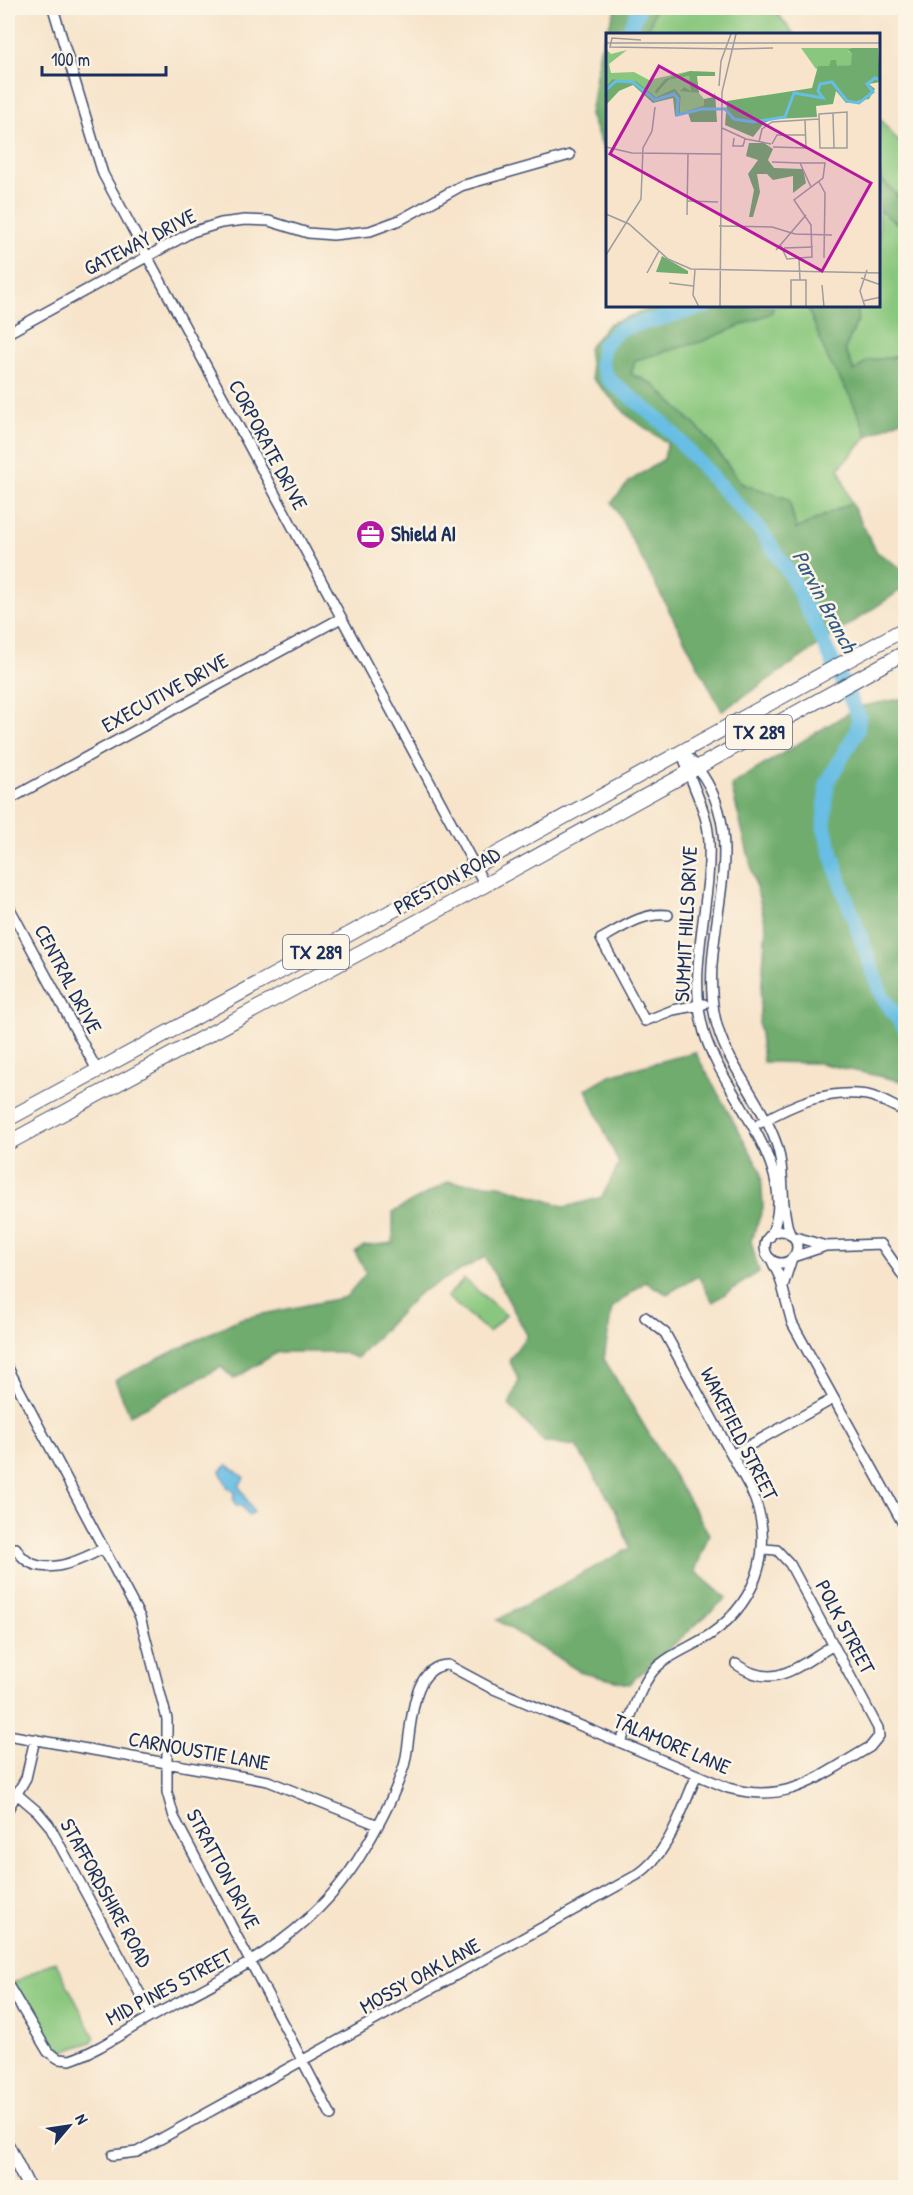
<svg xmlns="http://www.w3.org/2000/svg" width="913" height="2195" font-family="'Patrick Hand',sans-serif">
  <rect width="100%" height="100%" fill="#fcf5e5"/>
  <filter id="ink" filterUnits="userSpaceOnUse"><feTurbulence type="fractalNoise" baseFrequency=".0167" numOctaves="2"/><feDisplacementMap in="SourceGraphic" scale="12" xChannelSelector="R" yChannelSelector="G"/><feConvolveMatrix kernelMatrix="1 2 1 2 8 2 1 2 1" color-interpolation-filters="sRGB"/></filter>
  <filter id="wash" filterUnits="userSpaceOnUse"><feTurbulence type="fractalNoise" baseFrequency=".008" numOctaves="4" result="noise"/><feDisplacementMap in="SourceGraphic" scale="24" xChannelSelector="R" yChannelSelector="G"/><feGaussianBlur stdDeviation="1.35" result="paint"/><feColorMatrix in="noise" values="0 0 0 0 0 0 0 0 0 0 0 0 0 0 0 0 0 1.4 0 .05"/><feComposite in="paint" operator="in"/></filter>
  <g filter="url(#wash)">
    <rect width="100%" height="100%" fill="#f7e4cb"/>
    <path fill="#8ac77e" stroke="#527b6e" stroke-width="1.5" d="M655 8H773L794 34H647Z
      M878 117 905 149V203L882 180 879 172Z
      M879 210 905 229V352C884 362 875 355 855 372L845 349 858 320V306H878Z
      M774 306H807L828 359 850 396 868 436 839 468 851 503 796 529 789 499 742 484 704 434 653 384 631 374 635 360 703 341 771 313Z
      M464 1279 506 1315 489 1332 447 1297Z
      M55 1961 95 2038 91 2042 60 2053 54 2050 13 1983Z"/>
    <path fill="#6fac6d" stroke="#456e66" stroke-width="1.5" d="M616 8H655L647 34H607V158L590 115 600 49Z
      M878 172 882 180 905 203V229L879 210Z
      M658 306H774L771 313 703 341 635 360 631 374 653 384 704 434 742 484 789 499 796 529 851 503 877 552 905 571V587L722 711 612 502 630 481 664 459 667 443 628 416 592 378 588 348 609 324Z
      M807 306H858V319L845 349 854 371 869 360 896 357 905 352V418L868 436 850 396 828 359Z
      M905 698V1082L819 1063 763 1062 759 1024 766 926 731 785 858 707Z
      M695 1052 761 1171 763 1208 751 1241 759 1272 713 1302 698 1276 667 1294 645 1282 612 1308 604 1359 709 1534 695 1571 726 1598 629 1684 582 1673 497 1620 630 1548 615 1509 576 1446 544 1442 509 1405 519 1380 509 1360 527 1335 485 1257 419 1293 357 1358 340 1352H278L234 1379 221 1367 130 1415 115 1380 239 1319 346 1297 366 1273 355 1252 364 1246 393 1243V1212L448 1182 500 1185 566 1207 602 1197 619 1164 586 1089 610 1075Z"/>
    <path fill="#67bee4" stroke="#4176a1" stroke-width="1.5" d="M228 1465 244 1478 239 1486 254 1512 248 1515 242 1506H237L233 1498 235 1492 228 1488 220 1471Z"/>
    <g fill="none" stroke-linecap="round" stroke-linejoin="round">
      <path stroke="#67bee4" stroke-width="15" d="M628 34 639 8
        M707 306 620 329 603 345 601 364 608 379 663 423 761 531 792 577 859 717 857 731 827 783 824 827 840 881 882 996 906 1030"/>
    </g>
  </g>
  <g filter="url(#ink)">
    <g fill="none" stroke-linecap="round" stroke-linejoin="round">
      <defs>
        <path id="street" d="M53 8 103 174 485 885
          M8 333 192 232 221 223 245 220 269 221 308 233 333 235 370 231 400 220 461 186 570 155
          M682 751C765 829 696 926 715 1017 724 1062 760 1098 775 1140 787 1171 779 1204 790 1235
          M682 751C689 783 708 808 709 842 712 904 686 971 704 1032 721 1093 804 1170 770 1237
          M8 800 341 618
          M8 905 97 1070
          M668 915C643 912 623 927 601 939L645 1021 673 1010 704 1004
          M760 1123C793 1104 827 1089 867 1095 879 1097 894 1107 906 1112
          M765 1247a16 16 0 1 1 32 0a16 16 0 1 1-32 0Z
          M792 1236 826 1246 881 1244 906 1280
          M793 1257 823 1247
          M771 1259 780 1278 792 1323 906 1529
          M783 1286 792 1258
          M8 1368 140 1617 167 1719V1792L174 1817 331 2115
          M732 1455 833 1399
          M16 1548C34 1582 78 1562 104 1548
          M736 1664C775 1692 798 1665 834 1645
          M8 1735 268 1781 378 1825
          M621 1742C630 1720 638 1690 653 1671 667 1655 694 1646 711 1634 760 1599 776 1542 750 1488L665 1333 645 1317
          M18 1795 38 1812 49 1825 152 2016
          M8 1809 26 1778 35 1739
          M8 1985 48 2052 59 2059 70 2060C98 2051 125 2031 151 2017 236 1971 314 1936 365 1848 380 1823 395 1794 404 1766 412 1741 407 1665 448 1665L489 1687 728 1788C789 1805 819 1776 870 1747L879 1736 878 1728 790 1564 777 1550 764 1549
          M113 2155 137 2152 637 1875C670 1853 681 1810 697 1775"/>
        <path id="secondary" d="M8 2146 29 2188"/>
        <path id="primary" d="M8 1119 475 866 906 628
          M8 1143 485 885 906 652"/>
      </defs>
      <use href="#street" stroke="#3c4a6e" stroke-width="12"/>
      <use href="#secondary" stroke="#3c4a6e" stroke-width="15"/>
      <use href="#primary" stroke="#3c4a6e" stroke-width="16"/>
      <use href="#street" stroke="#fff" stroke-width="9"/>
      <use href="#secondary" stroke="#fff" stroke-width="12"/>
      <use href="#primary" stroke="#fff" stroke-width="14"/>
    </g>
  </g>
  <defs>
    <symbol id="office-disc" viewBox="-11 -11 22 22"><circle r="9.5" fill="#b5179e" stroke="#fcf5e5"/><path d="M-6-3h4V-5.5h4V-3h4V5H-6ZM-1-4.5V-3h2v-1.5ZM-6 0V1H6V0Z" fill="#fff"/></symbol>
  </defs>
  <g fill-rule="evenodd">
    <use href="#office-disc" x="354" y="518" width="33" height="33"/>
  </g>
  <g text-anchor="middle" stroke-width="5" stroke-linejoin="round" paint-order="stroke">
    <g fill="#fcf5e5" stroke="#5e6a86" stroke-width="1.5">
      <rect x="726" y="715" width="66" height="34" rx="4.5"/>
      <rect x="283" y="935" width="66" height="34" rx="4.5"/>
    </g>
    <g font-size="20" font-weight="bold" fill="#1b2f5e">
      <text x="759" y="739">TX 289</text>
      <text x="316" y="959">TX 289</text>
    </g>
    <g font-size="21" fill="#1b2f5e" stroke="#fcf5e5">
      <text transform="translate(140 242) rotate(-27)" y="7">GATEWAY DRIVE</text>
      <text transform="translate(268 445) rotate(62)" y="7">CORPORATE DRIVE</text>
      <text transform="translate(165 693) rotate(-29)" y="7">EXECUTIVE DRIVE</text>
      <text transform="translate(447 881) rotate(-29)" y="7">PRESTON ROAD</text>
      <text transform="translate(686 924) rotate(-87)" y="7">SUMMIT HILLS DRIVE</text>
      <text transform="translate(68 979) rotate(62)" y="7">CENTRAL DRIVE</text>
      <text transform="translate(739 1434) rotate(63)" y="7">WAKEFIELD STREET</text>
      <text transform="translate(845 1627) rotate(62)" y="7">POLK STREET</text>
      <text transform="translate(672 1744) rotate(23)" y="7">TALAMORE LANE</text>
      <text transform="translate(199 1751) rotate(10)" y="7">CARNOUSTIE LANE</text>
      <text transform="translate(223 1869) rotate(62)" y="7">STRATTON DRIVE</text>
      <text transform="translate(106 1893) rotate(61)" y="7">STAFFORDSHIRE ROAD</text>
      <text transform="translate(420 1976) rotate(-29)" y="7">MOSSY OAK LANE</text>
      <text transform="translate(169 1987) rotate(-28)" y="7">MID PINES STREET</text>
    </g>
    <g font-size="21" font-weight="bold" fill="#1b2f5e" stroke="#fcf5e5" text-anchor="start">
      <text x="391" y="541">Shield AI</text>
    </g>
    <g font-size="22" font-style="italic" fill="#325a86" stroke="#fcf5e5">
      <text transform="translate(825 601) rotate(62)" y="8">Parvin Branch</text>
    </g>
  </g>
  <g transform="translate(606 33)">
    <rect width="274" height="274" fill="#f7e4cb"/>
    <path d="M195 15H246L242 18 246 21V32L210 36ZM0 16 5 21 21 17 3 31 5 40 28 39 43 47 84 38 63 45 53 58 63 47 83 43 86 58 73 56 93 60 98 66V72L74 80 75 63 69 55 50 64 29 48 6 46 0 53Z" fill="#8ac77e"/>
    <path d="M246 15H272L274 49 263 51 269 56 263 66 240 70 230 58 227 71 210 73 211 84 168 86 158 90 147 104 119 92 121 68 206 55 212 33H223L225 27H230L231 33 245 32 246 21 242 17ZM84 38 109 39V43H91L93 60 74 58 78 54 85 58 83 43 63 47 50 61 49 58 59 46ZM6 46 30 48 50 64 69 55 75 63 74 80 98 72V66L108 64 109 59 111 89H85L82 80 69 83 67 65 47 70 27 52 13 58 0 72V53ZM143 110H158L167 116 162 127 168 135 197 136 200 150 187 160V143L167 147 161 141H151L154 159 147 184H143L148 157 142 141 152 127 140 123ZM56 223 82 238V241L50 239Z" fill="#6fac6d"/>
    <path fill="none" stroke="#67bee4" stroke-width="3" d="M0 57 10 48 27 49 49 67 68 61 72 66 71 82 96 76H119L128 86 147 89 179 84 188 60 217 65 212 58 214 51 226 49 241 68 253 70 267 59 261 51 269 45 275 47"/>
    <path fill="none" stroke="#9f9c9f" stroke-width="1.5" d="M35 7 6 5 4 14 127 16M0 10H275M127 16 167 15M113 53 115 28 125 1M241 79V115H214L213 81ZM227 80 228 115M116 95 140 106 165 111M128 105 127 113H137L139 106M153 109 156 96 166 89 213 86M166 111 171 102H200M0 114 26 120 115 121M167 114 200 115 199 87M166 129 194 130 205 154M213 149 219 160 218 225M82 168 112 169M0 181 23 191 62 226 85 236 275 240M81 182 82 121M113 193 166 194 189 201 226 202M174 211 181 226 206 224 205 192 188 167 217 145 219 130H194M178 215 207 214M170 217 200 182M0 222 35 166 37 115 46 98 49 74M193 226 194 247M89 237 87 262 93 274M41 240 53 218M255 245 275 252M63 250 87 253M216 252 218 274M257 268 275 264M114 274 116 59 130 1M185 274V247H200V274M259 274 254 258 261 237"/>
    <path fill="#b5179e" fill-opacity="0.15" stroke="#b5179e" stroke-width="3" d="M53 33 265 150 216 238 4 121Z"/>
    <rect width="274" height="274" fill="none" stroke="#1b2f5e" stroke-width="3"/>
  </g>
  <rect width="913" height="2195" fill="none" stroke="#fcf5e5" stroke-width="30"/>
  <g transform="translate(69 2126) rotate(61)" stroke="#fcf5e5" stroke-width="4.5" paint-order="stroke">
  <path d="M0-4.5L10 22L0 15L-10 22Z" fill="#1b2f5e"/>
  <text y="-9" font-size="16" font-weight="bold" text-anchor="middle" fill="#1b2f5e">N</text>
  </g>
  <path d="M42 66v9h124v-9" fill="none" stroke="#1b2f5e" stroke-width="3"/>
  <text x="51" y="66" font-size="18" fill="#1b2f5e" stroke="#fcf5e5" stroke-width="4.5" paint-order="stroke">100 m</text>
</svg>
